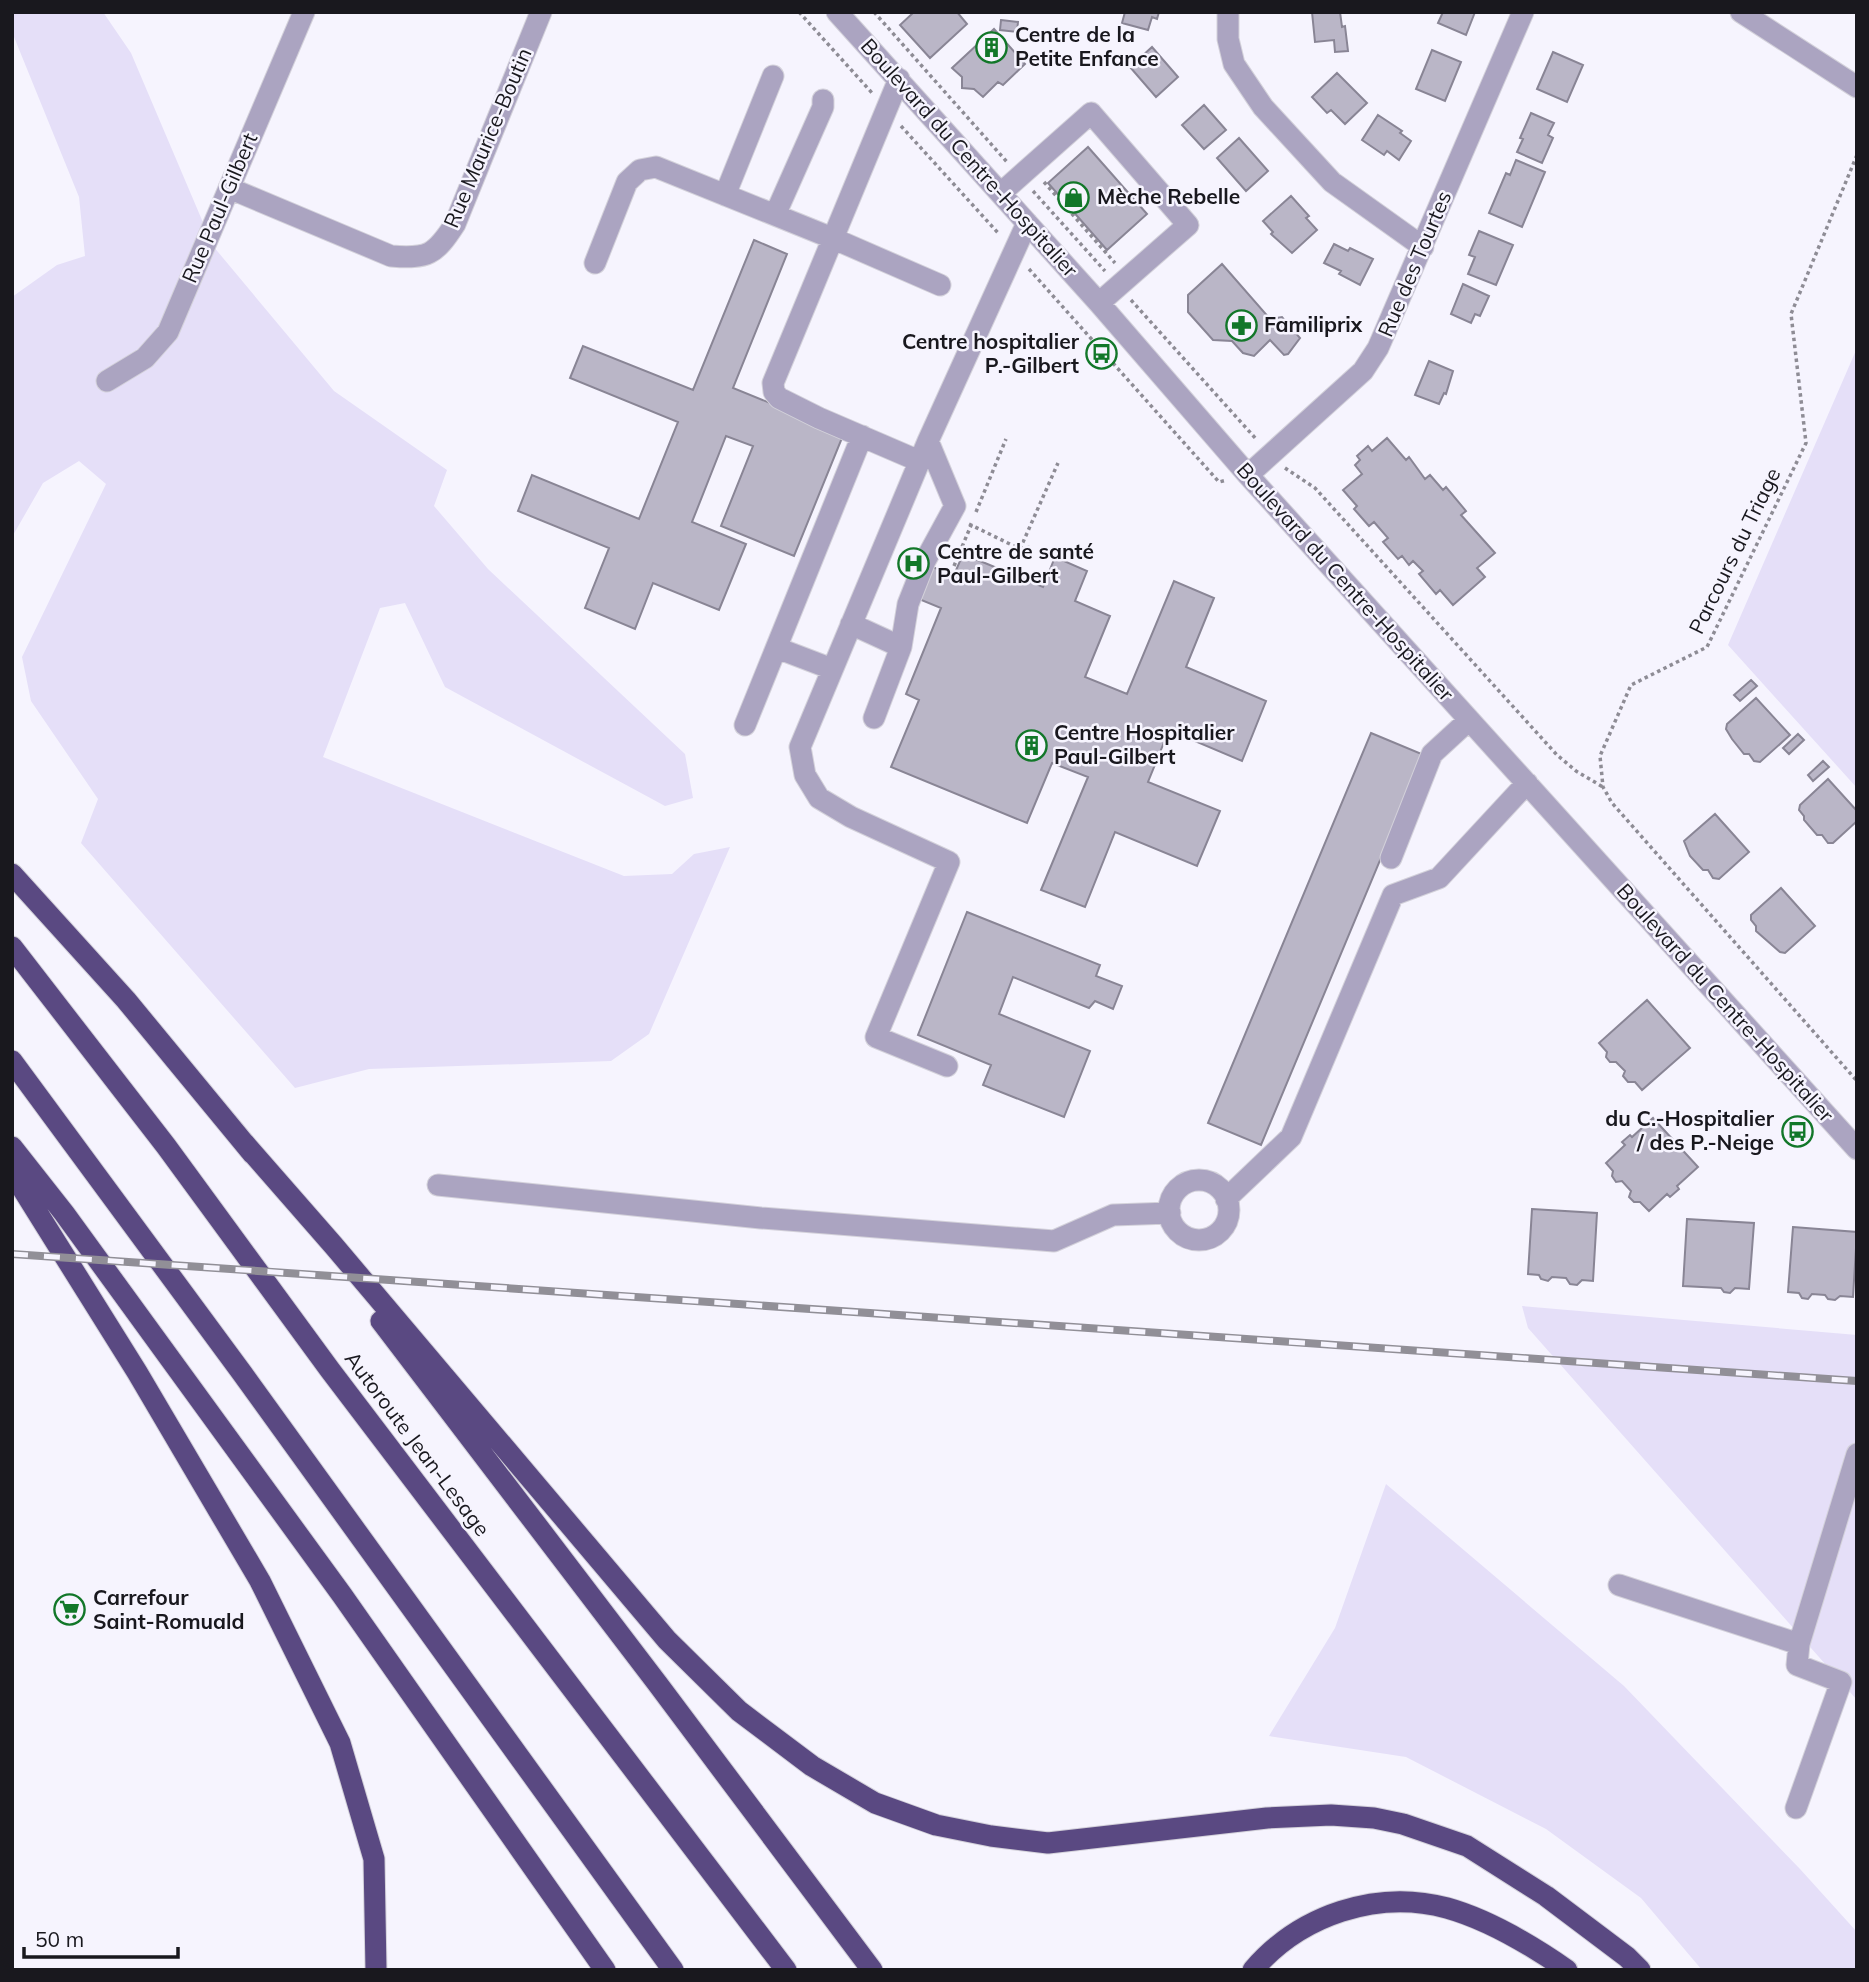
<svg xmlns="http://www.w3.org/2000/svg" width="1869" height="1982" font-family="Mulish,sans-serif">
  <rect width="100%" height="100%" fill="#f6f4fe"/>
  <path fill="#e5dff8" d="M12 12H103L131 53 213 246 334 391 447 470 434 506 488 569 685 754 693 798 665 806 445 687 405 603 380 608 323 757 624 876 672 874 694 854 730 847 649 1034 611 1061 369 1069 295 1088 81 843 98 799 31 701 22 657 106 484 79 461 43 483 12 537V297L57 265 85 256 79 197 12 32Z
    M1857 348V788L1728 645Z
    M1522 1306 1857 1335V1700L1528 1328Z
    M1386 1484 1624 1686 1800 1869 1857 1932V1970H1702L1641 1898 1546 1829 1406 1757 1269 1736 1335 1628Z"/>
  <path fill="#bab6c7" stroke="#898595" stroke-width="2" d="M914 12H957L967 24 930 58 900 25Z
    M1125 12H1159L1157 19 1152 17 1148 30 1122 23Z
    M1312 12H1340L1342 27 1345 26 1348 51 1335 52 1334 40 1315 42Z
    M1443 12H1475L1466 35 1438 23Z
    M1001 20 1018 22 1017 32 1000 30Z
    M994 29 1025 64 1003 85 998 82 983 97 974 89 962 88V77L952 68Z
    M1152 47 1178 77 1156 97 1130 67Z
    M1432 50 1461 62 1445 101 1416 89Z
    M1553 52 1583 65 1567 102 1537 89Z
    M1337 73 1367 103 1345 124 1331 110 1327 113 1312 97Z
    M1204 105 1226 130 1204 149 1182 125Z
    M1531 113 1554 123 1548 135 1553 138 1542 163 1517 152 1523 139 1520 138Z
    M1378 115 1402 131 1400 133 1411 141 1399 160 1387 151 1384 155 1362 140Z
    M1239 138 1268 171 1246 191 1217 158Z
    M1088 147 1147 214 1107 250 1048 183Z
    M1516 160 1545 172 1522 227 1489 213 1506 173 1510 175Z
    M1291 196 1309 216 1306 218 1317 230 1292 253 1271 234 1273 232 1263 221Z
    M1479 231 1513 245 1496 285 1468 274 1475 257 1469 255Z
    M754 240 787 254 733 388 844 433 794 556 721 526 753 446 726 436 692 522 746 544 719 610 653 583 635 629 585 608 609 548 518 511 532 475 639 519 678 422 570 378 583 346 693 390Z
    M1334 244 1348 251 1350 248 1373 259 1360 285 1339 274 1341 271 1324 263Z
    M1222 264 1270 319 1282 317 1300 338 1288 354 1284 355 1270 340 1254 356 1243 353 1232 341 1213 340 1188 312V295Z
    M1463 284 1489 296 1480 316 1475 314 1471 323 1451 314Z
    M1429 361 1453 371 1446 394 1444 393 1439 404 1415 395Z
    M1387 438 1406 460 1409 457 1425 479 1430 475 1443 490 1446 487 1466 511 1461 515 1495 553 1477 568 1485 577 1453 605 1440 590 1436 594 1419 574 1423 571 1413 561 1409 565 1402 556 1398 559 1383 542 1388 538 1374 522 1369 526 1354 509 1357 506 1343 490 1362 474 1355 465 1360 460 1357 456 1368 446 1372 451Z
    M963 554 1043 587 1055 557 1087 571 1075 601 1110 616 1085 677 1127 694 1174 581 1214 598 1186 667 1266 701 1242 761 1169 730 1148 782 1220 811 1197 866 1115 832 1085 907 1041 890 1088 777 1052 763 1027 823 891 767 919 700 906 694 941 608 914 597 927 565 954 575Z
    M1751 680 1757 686 1740 701 1734 695Z
    M1756 698 1790 735 1760 762 1754 761 1749 754H1744L1732 739 1726 729 1727 724Z
    M1371 733 1424 755 1261 1145 1208 1123Z
    M1798 734 1804 740 1789 754 1783 748Z
    M1823 761 1829 767 1813 781 1808 775Z
    M1828 779 1857 811V821L1833 843H1828L1822 835H1817L1804 820V816L1799 810 1800 805Z
    M1715 814 1749 852 1719 879 1713 878 1708 870H1703L1690 856 1684 841Z
    M1781 888 1815 926 1785 953 1780 952 1756 931V926L1751 920V915Z
    M967 912 1100 965 1096 976 1122 986 1113 1009 1095 1001 1089 1008 1013 977 999 1014 1090 1051 1064 1117 983 1085 991 1065 918 1035Z
    M1647 1000 1690 1048 1642 1090 1635 1082H1628L1623 1076 1625 1071 1616 1062H1610L1606 1057 1607 1052 1599 1043Z
    M1653 1118 1698 1167 1677 1186 1679 1189 1670 1197 1667 1194 1649 1211 1640 1202H1634L1629 1197 1631 1191 1622 1181 1616 1182 1612 1176 1613 1171 1606 1163 1625 1145 1622 1142 1630 1135 1632 1137Z
    M1532 1209 1597 1213 1593 1281 1582 1280 1577 1285 1570 1284 1566 1278 1552 1277 1548 1281 1541 1279 1539 1275 1528 1274Z
    M1687 1219 1754 1223 1749 1289 1735 1288 1730 1293 1724 1292 1721 1288 1683 1286Z
    M1793 1227 1857 1232 1853 1297 1840 1296 1835 1300 1828 1299 1825 1295 1812 1294 1808 1299 1802 1298 1799 1293 1788 1292Z"/>
  <g fill="none" stroke-linecap="round" stroke-linejoin="round">
    <defs>
      <path id="minor" d="M837 12 1099 303 1248 475 1857 1149
        M1228 12V39L1234 64 1263 107 1332 182 1423 247
        M1741 12 1857 87
        M899 79 773 383 774 392 779 398 819 418 919 461
        M229 188 391 256C428 259 435 255 455 224L541 12
        M1001 193 1091 113 1188 225 1099 303
        M725 195 773 76
        M775 215 823 107V100
        M595 263 627 182 640 170 656 167 832 238 940 285
        M107 381 145 358 168 332 304 12
        M1248 475 1363 371 1378 348 1523 12
        M851 624 901 647
        M777 648 832 669
        M874 718 901 647 908 604 925 561 955 506 928 441
        M745 725 862 436
        M1391 858 1432 754 1469 720
        M947 1066 876 1037 949 862 851 817 819 798 805 775 800 747 928 441 1027 223
        M1169 1210a30 30 0 1 1 60 0a30 30 0 1 1-60 0Z
        M438 1185 761 1218 1054 1241 1113 1215 1170 1213
        M1226 1199 1291 1137 1393 895 1439 878 1527 783
        M1619 1585 1799 1644 1857 1454
        M1796 1808 1841 1682 1797 1665 1799 1644"/>
      <path id="highway" d="M12 874 126 1000 253 1154
        M12 947 166 1146 330 1370 786 1970
        M12 1061 242 1373 673 1970
        M244 1143 334 1246 667 1640 739 1711 812 1766 875 1803 936 1825 991 1836 1048 1843 1267 1818 1331 1815 1374 1818 1403 1824 1467 1846 1546 1896 1627 1957 1640 1970
        M12 1147 64 1213 342 1595 605 1970
        M12 1172 137 1372 260 1581 340 1743 374 1859 376 1970
        M381 1321 657 1683 872 1970
        M1253 1970C1300 1915 1377 1889 1447 1908 1490 1920 1531 1945 1567 1970"/>
    </defs>
    <use href="#minor" stroke="#d3d1da" stroke-width="23"/>
    <use href="#highway" stroke="#d3d1da" stroke-width="23"/>
    <path stroke="#8e8c95" stroke-width="3.5" stroke-dasharray="3.5 3.5" stroke-linecap="butt" d="M799 12 873 94
      M874 12 1007 162
      M901 126 999 234
      M1857 155 1791 314 1806 443 1707 647 1631 685 1600 756 1603 787 1612 803 1857 1081
      M1044 182 1115 263
      M1033 191 1105 271
      M1029 269 1219 482 1227 480
      M1131 300 1257 440
      M1285 468 1315 488 1557 755 1576 771 1603 787
      M976 512 1006 439
      M969 524 1020 549 1031 547
      M1020 549 1058 463
      M954 566 972 523"/>
    <use href="#minor" stroke="#aba4c1" stroke-width="21"/>
    <use href="#highway" stroke="#5a4982" stroke-width="21"/>
    <defs>
      <path id="rail" d="M12 1254 1857 1381"/>
    </defs>
    <use href="#rail" stroke="#918f97" stroke-width="8"/>
    <use href="#rail" stroke="#f6f4fe" stroke-width="5" stroke-dasharray="16" stroke-linecap="butt"/>
  </g>
  <defs>
    <symbol id="building-ring" viewBox="-11 -11 22 22"><circle r="9.5" fill="#f6f4fe" stroke="#127729" stroke-width="1.5"/><path d="M-4-6H4V6H1V3H-1V6H-4ZM-2.5-4.3h1.7v1.8h-1.7ZM.8-4.3h1.7v1.8H.8ZM-2.5-1h1.7V.8h-1.7ZM.8-1h1.7V.8H.8Z" fill="#127729"/></symbol>
    <symbol id="shop-ring" viewBox="-11 -11 22 22"><circle r="9.5" fill="#f6f4fe" stroke="#127729" stroke-width="1.5"/><path d="M-5-2.5h2.3a2.7 3.5 0 0 1 5.4 0H5L5.5 6h-11ZM-1.5-2.5h3a1.5 2.3 0 0 0-3 0Z" fill="#127729"/></symbol>
    <symbol id="pharmacy-ring" viewBox="-11 -11 22 22"><circle r="9.5" fill="#f6f4fe" stroke="#127729" stroke-width="1.5"/><path d="M-2-6h4v4h4v4h-4v4h-4v-4h-4v-4h4Z" fill="#127729"/></symbol>
    <symbol id="bus-ring" viewBox="-11 -11 22 22"><circle r="9.5" fill="#f6f4fe" stroke="#127729" stroke-width="1.5"/><path d="M-5-6H5V4H4V6H2V4H-2V6H-4V4H-5ZM-3.5-4V0h7V-4ZM-3.5 1.2v1.5H-2V1.2ZM2 1.2v1.5H3.5V1.2Z" fill="#127729"/></symbol>
    <symbol id="hospital-ring" viewBox="-11 -11 22 22"><circle r="9.5" fill="#f6f4fe" stroke="#127729" stroke-width="1.5"/><path d="M-5-5h3v3.5h4V-5h3V5h-3V1.5h-4V5h-3Z" fill="#127729"/></symbol>
    <symbol id="supermarket-ring" viewBox="-11 -11 22 22"><circle r="9.5" fill="#f6f4fe" stroke="#127729" stroke-width="1.5"/><path d="M-6-5.5h2.5l.6 2H6L4.5 2H-2.5L-4.4-4H-6ZM-1.5 3.2a1.3 1.3 0 1 0 .1 0ZM3 3.2a1.3 1.3 0 1 0 .1 0Z" fill="#127729"/></symbol>
  </defs>
  <g fill-rule="evenodd">
    <use href="#building-ring" x="974" y="30" width="35" height="35"/>
    <use href="#shop-ring" x="1056" y="180" width="35" height="35"/>
    <use href="#pharmacy-ring" x="1224" y="308" width="35" height="35"/>
    <use href="#bus-ring" x="1084" y="336" width="35" height="35"/>
    <use href="#hospital-ring" x="896" y="546" width="35" height="35"/>
    <use href="#building-ring" x="1014" y="728" width="35" height="35"/>
    <use href="#bus-ring" x="1780" y="1114" width="35" height="35"/>
    <use href="#supermarket-ring" x="52" y="1592" width="35" height="35"/>
  </g>
  <g text-anchor="middle" stroke-width="5" stroke-linejoin="round" paint-order="stroke">
    <g font-size="21" font-weight="bold" fill="#19181e" stroke="#f6f4fe" text-anchor="start">
      <text x="1015" y="42">Centre de la<tspan x="1015" dy="24">Petite Enfance</tspan></text>
      <text x="1097" y="204">Mèche Rebelle</text>
      <text x="1264" y="332">Familiprix</text>
      <text x="1079" y="349" text-anchor="end">Centre hospitalier<tspan x="1079" dy="24">P.-Gilbert</tspan></text>
      <text x="937" y="559">Centre de santé<tspan x="937" dy="24">Paul-Gilbert</tspan></text>
      <text x="1054" y="740">Centre Hospitalier<tspan x="1054" dy="24">Paul-Gilbert</tspan></text>
      <text x="1774" y="1126" text-anchor="end">du C.-Hospitalier<tspan x="1774" dy="24">/ des P.-Neige</tspan></text>
      <text x="93" y="1605">Carrefour<tspan x="93" dy="24">Saint-Romuald</tspan></text>
    </g>
    <g font-size="21" fill="#19181e" stroke="#f6f4fe">
      <text transform="translate(488 138) rotate(-67)" y="7">Rue Maurice-Boutin</text>
      <text transform="translate(969 158) rotate(48)" y="7">Boulevard du Centre-Hospitalier</text>
      <text transform="translate(220 208) rotate(-67)" y="7">Rue Paul-Gilbert</text>
      <text transform="translate(1415 264) rotate(-67)" y="7">Rue des Tourtes</text>
      <text transform="translate(1735 551) rotate(-64)" y="7">Parcours du Triage</text>
      <text transform="translate(1345 582) rotate(48)" y="7">Boulevard du Centre-Hospitalier</text>
      <text transform="translate(1725 1003) rotate(48)" y="7">Boulevard du Centre-Hospitalier</text>
      <text transform="translate(417 1444) rotate(53)" y="7">Autoroute Jean-Lesage</text>
    </g>
  </g>
  <rect width="1869" height="1982" fill="none" stroke="#19181e" stroke-width="28"/>
  <path d="M24 1947v10h154v-10" fill="none" stroke="#19181e" stroke-width="3.5"/>
  <text x="35" y="1947" font-size="21" fill="#19181e" stroke="#f6f4fe" stroke-width="5" paint-order="stroke">50 m</text>
</svg>
